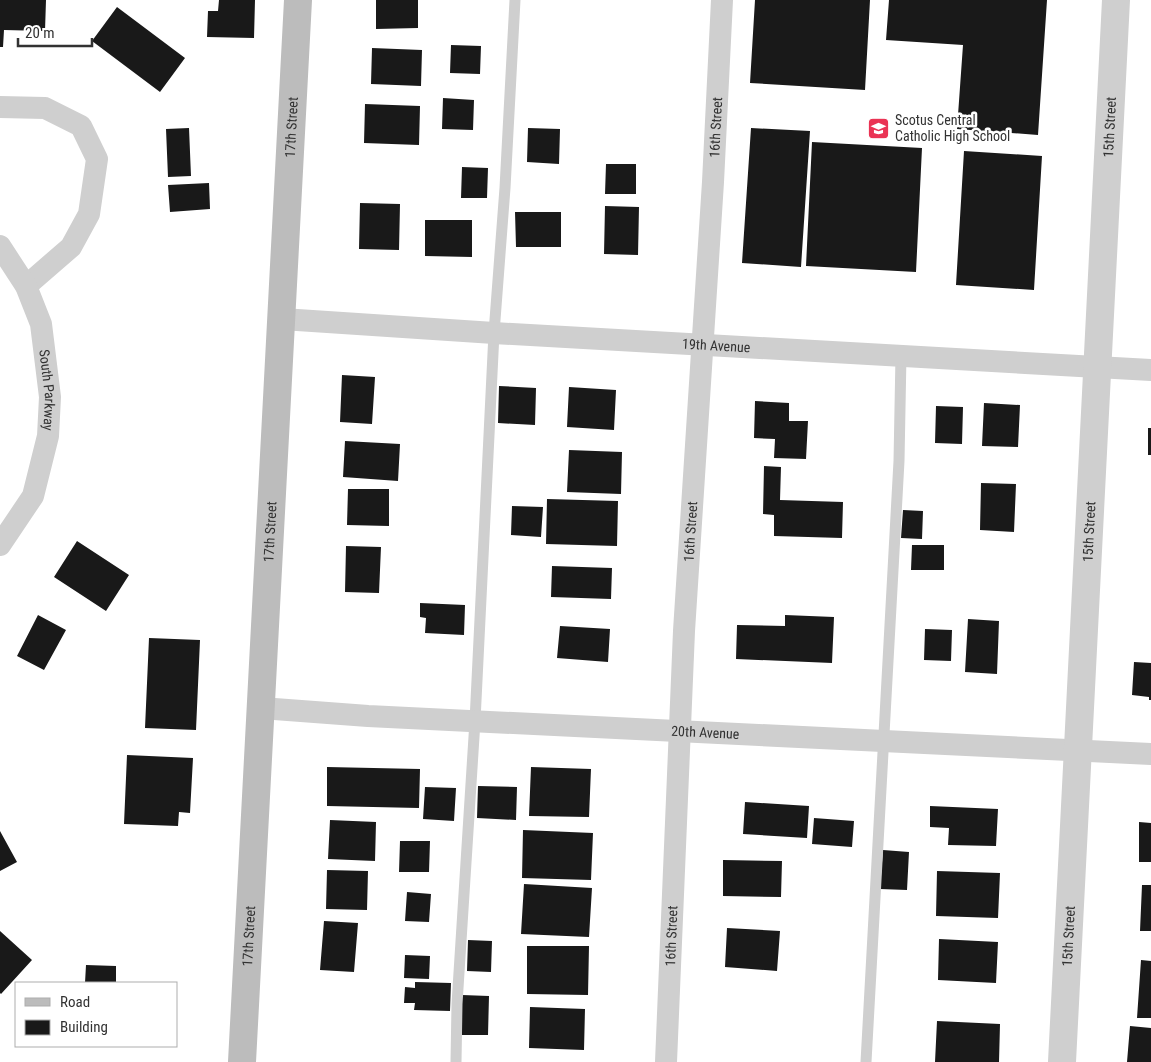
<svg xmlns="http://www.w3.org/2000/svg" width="1151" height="1062" font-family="'Roboto Condensed',sans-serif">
  <rect width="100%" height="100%" fill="#fff"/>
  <path fill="#191919" d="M0 0H46L45 31 4 30 3 47H0Z
    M219 0H255L254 38 207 37 208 11H218Z
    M376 0H418V28L376 29Z
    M755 0H870L865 90 750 83Z
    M889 0H1047L1038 135 957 129 963 45 886 40Z
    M117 7 185 58 160 92 92 41Z
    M451 45 481 46 480 74 450 73Z
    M372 48 422 50 421 86 371 84Z
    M443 98 474 100 473 130 442 129Z
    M365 104 420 106 419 145 364 143Z
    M189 128 191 176 168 177 166 129Z
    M528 128 560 129 559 164 527 162Z
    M751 128 810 131 801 267 742 263Z
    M812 142 922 148 916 272 806 266Z
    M964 151 1042 156 1034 290 956 285Z
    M606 164H636V194H605Z
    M462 167 488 168 487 198H461Z
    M209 183 210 209 170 212 168 185Z
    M360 203 400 204 399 250 359 249Z
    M605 206 639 207 638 255 604 254Z
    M515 212H561V247H516Z
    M425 220H472V257L425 256Z
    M342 375 375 377 372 424 340 422Z
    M499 386 536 388 535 425 498 423Z
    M569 387 616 390 614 430 567 427Z
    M755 401 789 403V421H808L806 459 774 458 775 439 754 438Z
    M984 403 1020 405 1018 447 982 446Z
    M936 406 963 407 962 444 935 443Z
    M1148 428H1151V455H1148Z
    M345 441 400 444 398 481 343 477Z
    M569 450 622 452 621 494 567 492Z
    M764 466 781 467 780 500 843 502 842 538 774 536V515L763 514Z
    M981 483 1016 484 1014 532 980 530Z
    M348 489H389V526L347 525Z
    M547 499 618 501 617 546 546 544Z
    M512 506 543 507 541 537 511 535Z
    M903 510 923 511 922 539 901 538Z
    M77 541 129 575 106 611 54 577Z
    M912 545H944V570H911Z
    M346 546 381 547 379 593 345 592Z
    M552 566 612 568 611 599 551 597Z
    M420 603 465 605 464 635 425 633 426 618 420 617Z
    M38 615 66 630 44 670 17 656Z
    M785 615 834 617 832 663 736 659 737 625 785 626Z
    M968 619 999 621 997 674 965 672Z
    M560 626 610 629 608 662 557 658Z
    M925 629 952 630 951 661 924 660Z
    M149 638 200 640 196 730 145 728Z
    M1134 662 1151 663V700H1149V697L1132 695Z
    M127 755 193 758 190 813 179 812 178 826 124 824Z
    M327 767 420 769 419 808 327 806Z
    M531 767 591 769 589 817 529 816Z
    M478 786 517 787 516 820 477 818Z
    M425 787 456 788 454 821 423 819Z
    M745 802 809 806 807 838 743 834Z
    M930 806 998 809 996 846 948 845 949 828 930 827Z
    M814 818 854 821 852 847 812 844Z
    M330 820 376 822 375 861 328 859Z
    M1139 822 1151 823V862H1139Z
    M523 830 593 833 591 880 522 878Z
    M0 831 17 862 0 871Z
    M400 841H430L429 872H399Z
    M883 850 909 852 907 890 880 889Z
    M723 860 782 861 781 897 723 896Z
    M327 870 368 871 367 910 326 909Z
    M937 871 1000 873 998 918 936 916Z
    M524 884 592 888 589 937 521 934Z
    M1142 885H1151V931H1140Z
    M407 892 431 894 429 922 405 921Z
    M324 921 358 923 354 972 320 970Z
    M727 928 780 931 777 971 725 967Z
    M0 931 32 960 1 994 0 993Z
    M939 939 998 942 996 983 938 980Z
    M468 940 492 941 491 972 467 971Z
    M527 946H589L588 995 527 994Z
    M405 955 430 956 429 979 404 978Z
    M1141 960 1151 961V1018H1137Z
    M86 965 116 966V983H85Z
    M415 982 451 983 450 1011 414 1010 415 1003H404L405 987 415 988Z
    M462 995 489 996 488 1035H462Z
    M530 1007 585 1009 584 1050 529 1048Z
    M937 1021 1000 1024 999 1062H935Z
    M1130 1026 1151 1028V1062H1127Z"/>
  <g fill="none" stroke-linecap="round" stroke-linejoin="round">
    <path stroke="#cfcfcf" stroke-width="11" d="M456 1062 457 1004 475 721 494 333 505 188 515 0
      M866 1062 899 461 901 355"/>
    <g stroke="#cfcfcf" stroke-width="22">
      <path d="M0 107 45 108 81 126 97 159 89 214 71 247 26 286"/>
      <path id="s1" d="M0 246 26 286 41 324 50 397 48 436 33 496 0 545"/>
      <path id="s2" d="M282 319 494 333 1151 370"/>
      <path id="s3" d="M261 708 368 716 1151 754"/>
      <path id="s4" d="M666 1062 684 631 713 182 722 0"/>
    </g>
    <path stroke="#cfcfcf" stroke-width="28" id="s5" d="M1062 1062 1116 0"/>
    <path stroke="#bcbcbc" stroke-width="28" id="s6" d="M242 1062 298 0"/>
  </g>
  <defs>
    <symbol id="school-square" viewBox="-11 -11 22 22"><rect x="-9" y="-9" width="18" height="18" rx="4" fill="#ea3354" stroke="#fff"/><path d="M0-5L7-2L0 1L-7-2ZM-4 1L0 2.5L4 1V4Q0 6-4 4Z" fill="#fff"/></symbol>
  </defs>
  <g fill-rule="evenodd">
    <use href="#school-square" x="866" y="116" width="25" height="25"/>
  </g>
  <g text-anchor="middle" stroke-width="5" stroke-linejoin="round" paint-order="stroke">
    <g font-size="14" fill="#323232" stroke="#fff" text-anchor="start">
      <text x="895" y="125">Scotus Central<tspan x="895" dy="16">Catholic High School</tspan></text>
    </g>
    <g font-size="14" fill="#323232" stroke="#fff">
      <text dy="5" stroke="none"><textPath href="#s6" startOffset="936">17th Street</textPath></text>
      <text dy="5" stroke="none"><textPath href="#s4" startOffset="936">16th Street</textPath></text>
      <text dy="5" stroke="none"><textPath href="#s5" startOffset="936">15th Street</textPath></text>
      <text dy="5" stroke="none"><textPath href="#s2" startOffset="435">19th Avenue</textPath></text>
      <text dy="5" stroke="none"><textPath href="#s1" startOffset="155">South Parkway</textPath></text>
      <text dy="5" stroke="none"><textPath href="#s6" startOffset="531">17th Street</textPath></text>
      <text dy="5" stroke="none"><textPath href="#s4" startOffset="531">16th Street</textPath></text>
      <text dy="5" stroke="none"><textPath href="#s5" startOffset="531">15th Street</textPath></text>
      <text dy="5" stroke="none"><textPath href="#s3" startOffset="445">20th Avenue</textPath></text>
      <text dy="5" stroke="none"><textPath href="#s6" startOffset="126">17th Street</textPath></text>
      <text dy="5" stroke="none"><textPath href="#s4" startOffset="126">16th Street</textPath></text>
      <text dy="5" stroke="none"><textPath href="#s5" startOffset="126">15th Street</textPath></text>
    </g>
  </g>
  <rect x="15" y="982" width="162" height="65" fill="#ffffff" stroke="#adadad"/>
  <rect x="25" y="998" width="25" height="8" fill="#bcbcbc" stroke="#adadad"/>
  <text x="60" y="1007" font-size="15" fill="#323232">Road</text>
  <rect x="25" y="1020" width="25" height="15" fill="#191919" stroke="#adadad"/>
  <text x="60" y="1032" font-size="15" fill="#323232">Building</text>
  <path d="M18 38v8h74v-8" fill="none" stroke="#323232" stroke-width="2.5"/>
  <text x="25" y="38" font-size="15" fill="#323232" stroke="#ffffff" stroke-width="4" paint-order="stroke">20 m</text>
</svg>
